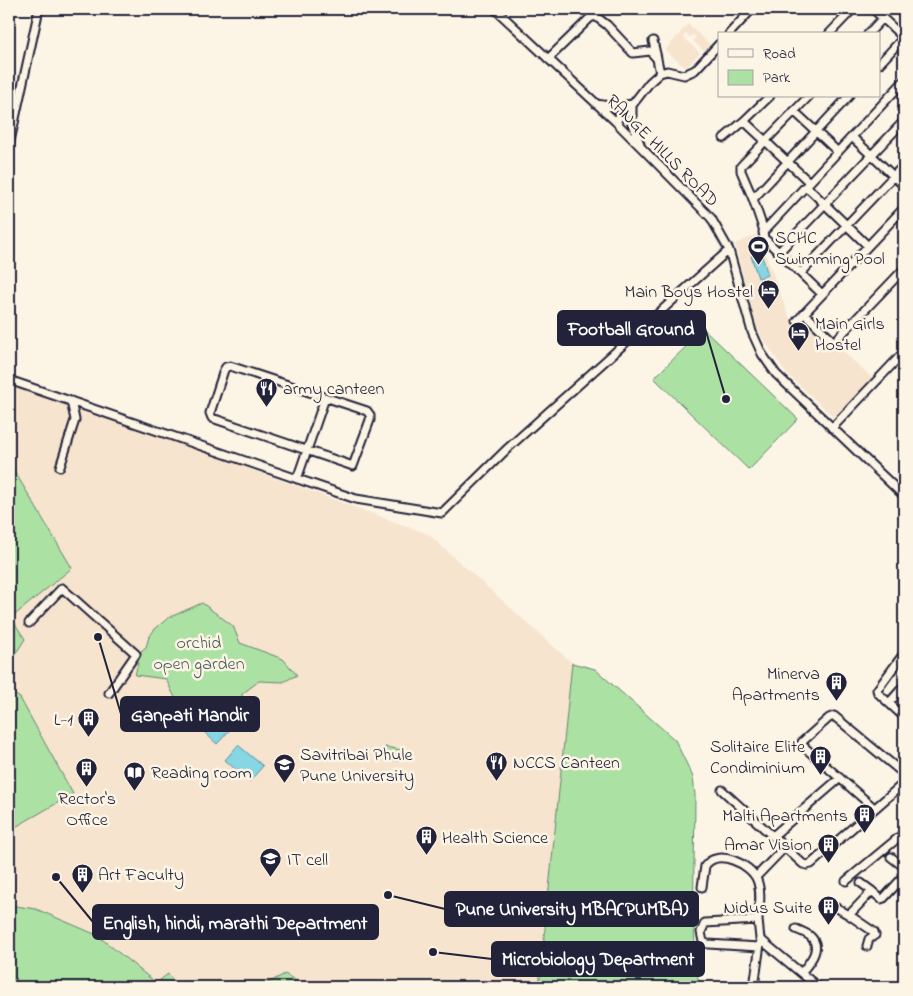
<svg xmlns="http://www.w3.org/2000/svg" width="913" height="996" font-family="'Indie Flower',sans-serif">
  <rect width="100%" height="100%" fill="#fcf5e5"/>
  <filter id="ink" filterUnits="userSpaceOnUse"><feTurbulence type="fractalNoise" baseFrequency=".02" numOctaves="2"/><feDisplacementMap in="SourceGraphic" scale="10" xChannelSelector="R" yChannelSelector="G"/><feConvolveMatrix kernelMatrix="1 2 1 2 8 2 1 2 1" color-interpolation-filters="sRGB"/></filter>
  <g filter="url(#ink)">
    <path fill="#f6e4ce" d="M688 24 710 44 704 51 693 41 696 37 693 35 690 37 686 34 683 37 700 53 686 68 665 50Z
      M758 234 789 317 798 325 806 317 872 378 835 418 786 373 756 328 735 244Z
      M9 381 428 534 572 663 539 987H9Z"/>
    <path fill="#ace1a4" stroke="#678270" d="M704 329 798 419 749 470 654 378Z
      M9 462 72 568 11 618 25 639 9 664Z
      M202 603 233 626 240 643 283 659 297 675 283 682 259 681 242 694 244 710H191L177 702 166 679 135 675 141 651 146 647 149 637 155 629 168 618Z
      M572 663 595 669 675 740 693 777 695 795C695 859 690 924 699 987H539Z
      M9 691 20 698 73 794 12 829 9 827Z
      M385 747 402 750 399 761 383 758Z
      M9 905 36 909 97 935 161 987H9Z
      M168 974 178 986 166 987 160 980Z
      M285 974 306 987H260Z"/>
    <path fill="#87d6e4" stroke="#5f8ea0" d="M761 253 768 275 758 278 751 256Z
      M216 718 230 730 217 744 204 732Z
      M238 745 263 766 249 782 225 760Z"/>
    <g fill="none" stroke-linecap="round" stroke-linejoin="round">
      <defs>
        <path id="minor" d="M495 9 615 121 711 218 729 250 752 332 762 354 776 374 904 496
          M873 9 904 38
          M729 34 752 9
          M829 34 853 9
          M868 34 883 18
          M653 41 657 58
          M548 59 590 18 595 16 607 25 633 53 650 51 657 59 660 73
          M879 64 904 37
          M770 96 744 121 809 182
          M596 104 616 107 632 104V123L640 144
          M794 111 838 152
          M615 121 629 109 650 82 660 73 667 71 684 75 695 70 719 44
          M852 137 904 186
          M724 138 744 121
          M9 146 39 9
          M806 186 868 246
          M753 199 849 96
          M764 231 753 199 741 171V166L809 96
          M779 252 904 121
          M801 273 904 165
          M822 294 764 238 763 232 904 81
          M804 313 834 342 904 269
          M797 321 904 208
          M230 366 367 411 370 415V420L353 466 212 418 210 413 224 370 226 367Z
          M9 380 356 499 442 513 508 448 729 250
          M832 428 904 352
          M60 467 75 420 71 401
          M297 479 325 398
          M29 623 62 588 136 654 109 693
          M902 656 877 690 878 693 904 717
          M889 703 904 686
          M722 790 803 864 807 865 811 864 904 783
          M874 808 803 746 802 742 829 718 834 716 904 774
          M773 836 840 778
          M891 857 900 864 904 865
          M756 877 785 847
          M846 881 904 833
          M861 883 872 891 849 915 874 932 875 935 869 939 867 946
          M702 887 705 866C717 848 751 864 757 880 762 892 759 908 758 920
          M872 891 881 899 884 898 904 876
          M837 908 849 915
          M796 929C800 931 807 933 811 937 823 949 808 964 801 973
          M759 947 708 944 703 942 701 932 705 923 758 920 760 939 818 987
          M754 987 760 944"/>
      </defs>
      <use href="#minor" stroke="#22223b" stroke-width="11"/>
      <use href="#minor" stroke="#fcf5e5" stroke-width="7"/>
    </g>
  </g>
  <defs>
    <symbol id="stadium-pin" viewBox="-11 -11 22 30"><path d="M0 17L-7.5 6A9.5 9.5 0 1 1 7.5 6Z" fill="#22223b" stroke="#fcf5e5"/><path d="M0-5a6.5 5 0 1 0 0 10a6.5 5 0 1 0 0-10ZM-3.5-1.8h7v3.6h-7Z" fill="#fff"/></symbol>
    <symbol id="hotel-pin" viewBox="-11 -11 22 30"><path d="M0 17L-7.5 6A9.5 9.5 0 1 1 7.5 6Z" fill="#22223b" stroke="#fcf5e5"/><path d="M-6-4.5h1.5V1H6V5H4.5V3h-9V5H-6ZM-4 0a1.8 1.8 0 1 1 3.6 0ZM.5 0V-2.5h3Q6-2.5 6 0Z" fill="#fff"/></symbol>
    <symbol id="restaurant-pin" viewBox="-11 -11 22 30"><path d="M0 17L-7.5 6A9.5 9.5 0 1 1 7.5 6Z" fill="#22223b" stroke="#fcf5e5"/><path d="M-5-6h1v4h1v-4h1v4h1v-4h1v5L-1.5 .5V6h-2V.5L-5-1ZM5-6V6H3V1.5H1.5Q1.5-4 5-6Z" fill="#fff"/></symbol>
    <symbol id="building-pin" viewBox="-11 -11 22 30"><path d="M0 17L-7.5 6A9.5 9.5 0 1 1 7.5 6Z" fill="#22223b" stroke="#fcf5e5"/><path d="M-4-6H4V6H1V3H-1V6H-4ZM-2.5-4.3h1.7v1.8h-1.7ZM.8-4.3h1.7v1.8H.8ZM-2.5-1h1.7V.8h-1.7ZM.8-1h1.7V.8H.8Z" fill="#fff"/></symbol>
    <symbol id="university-pin" viewBox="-11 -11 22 30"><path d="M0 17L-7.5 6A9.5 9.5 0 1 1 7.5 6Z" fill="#22223b" stroke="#fcf5e5"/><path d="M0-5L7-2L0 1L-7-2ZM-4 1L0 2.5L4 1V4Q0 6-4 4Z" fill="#fff"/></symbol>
    <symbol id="library-pin" viewBox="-11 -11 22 30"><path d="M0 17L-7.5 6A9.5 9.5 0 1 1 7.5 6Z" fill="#22223b" stroke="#fcf5e5"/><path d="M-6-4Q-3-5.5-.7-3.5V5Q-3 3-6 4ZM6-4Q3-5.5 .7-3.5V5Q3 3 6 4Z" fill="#fff"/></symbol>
  </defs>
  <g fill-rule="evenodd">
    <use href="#stadium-pin" x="746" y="234" width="25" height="34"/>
    <use href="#hotel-pin" x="756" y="278" width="25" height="34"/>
    <use href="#hotel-pin" x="786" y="320" width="25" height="34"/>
    <use href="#restaurant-pin" x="254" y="376" width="25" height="34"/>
    <use href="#building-pin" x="824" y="670" width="25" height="34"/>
    <use href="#building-pin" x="76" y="706" width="25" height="34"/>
    <use href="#building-pin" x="808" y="744" width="25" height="34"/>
    <use href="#restaurant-pin" x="484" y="750" width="25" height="34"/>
    <use href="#university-pin" x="272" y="752" width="25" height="34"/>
    <use href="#building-pin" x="74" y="756" width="25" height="34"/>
    <use href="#library-pin" x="122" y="760" width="25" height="34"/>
    <use href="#building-pin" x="852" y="802" width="25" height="34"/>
    <use href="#building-pin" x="414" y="824" width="25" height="34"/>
    <use href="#building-pin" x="816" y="832" width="25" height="34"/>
    <use href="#university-pin" x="258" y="846" width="25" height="34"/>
    <use href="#building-pin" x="70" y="862" width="25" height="34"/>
    <use href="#building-pin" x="816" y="894" width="25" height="34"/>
  </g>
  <g text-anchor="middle" stroke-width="5" stroke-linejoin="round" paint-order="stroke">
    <g font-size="18" fill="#22223b" stroke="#fcf5e5">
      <text transform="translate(663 150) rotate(45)" y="6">RANGE HILLS ROAD</text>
    </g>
    <g font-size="18" fill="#22223b" stroke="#fcf5e5" text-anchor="start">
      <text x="775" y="243">SCHC<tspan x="775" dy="21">Swimming Pool</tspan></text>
      <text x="753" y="297" text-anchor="end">Main Boys Hostel</text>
      <text x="815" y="329">Main Girls<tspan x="815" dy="21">Hostel</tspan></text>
      <text x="283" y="394">army canteen</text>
      <text x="820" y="679" text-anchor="end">Minerva<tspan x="820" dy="21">Apartments</tspan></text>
      <text x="73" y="725" text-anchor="end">L-1</text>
      <text x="805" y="752" text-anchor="end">Solitaire Elite<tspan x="805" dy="21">Condiminium</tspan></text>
      <text x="300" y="760">Savitribai Phule<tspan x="300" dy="21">Pune University</tspan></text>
      <text x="513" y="768">NCCS Canteen</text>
      <text x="151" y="778">Reading room</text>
      <text x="87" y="804" text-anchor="middle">Rector's<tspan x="87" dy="21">Office</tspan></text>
      <text x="848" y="821" text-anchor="end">Malti Apartments</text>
      <text x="442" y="843">Health Science</text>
      <text x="812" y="850" text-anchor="end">Amar Vision</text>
      <text x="287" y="865">IT cell</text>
      <text x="98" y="880">Art Faculty</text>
      <text x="812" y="913" text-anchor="end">Nidus Suite</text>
    </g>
    <g font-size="18" fill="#4b5b5a" stroke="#fcf5e5">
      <text x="199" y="648">orchid<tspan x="199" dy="21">open garden</tspan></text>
    </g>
  </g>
  <path fill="none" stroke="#22223b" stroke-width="2" d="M726 399L705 328M98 637L121 714M388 895L445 909M56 877L93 922M433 952L492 959"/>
  <g fill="#22223b" stroke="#fcf5e5" stroke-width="2">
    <circle cx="726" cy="399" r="5"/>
    <circle cx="98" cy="637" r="5"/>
    <circle cx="388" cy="895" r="5"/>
    <circle cx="56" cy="877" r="5"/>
    <circle cx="433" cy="952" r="5"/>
  </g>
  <g fill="#22223b" stroke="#22223b" stroke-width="2">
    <rect x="558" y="311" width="147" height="34" rx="5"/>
    <rect x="121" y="697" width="138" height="34" rx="5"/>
    <rect x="445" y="892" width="253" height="34" rx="5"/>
    <rect x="93" y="905" width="285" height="34" rx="5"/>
    <rect x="492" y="942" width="212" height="34" rx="5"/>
  </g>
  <g font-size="19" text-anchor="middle" font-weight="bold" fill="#fff">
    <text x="631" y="335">Football Ground</text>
    <text x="190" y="721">Ganpati Mandir</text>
    <text x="572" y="915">Pune University MBA(PUMBA)</text>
    <text x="235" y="929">English, hindi, marathi Department</text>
    <text x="598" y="965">Microbiology Department</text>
  </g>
  <rect width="913" height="996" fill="none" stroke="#fcf5e5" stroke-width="30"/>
  <rect x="15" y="15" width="883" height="966" fill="none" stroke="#22223b" stroke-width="2" filter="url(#ink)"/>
  <rect x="718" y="32" width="162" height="65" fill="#fcf5e5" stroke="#a5a1a1"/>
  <rect x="728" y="49" width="25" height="8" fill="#fcf5e5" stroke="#a5a1a1"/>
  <text x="763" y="58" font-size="15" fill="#22223b">Road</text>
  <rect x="728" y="70" width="25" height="15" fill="#ace1a4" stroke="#a5a1a1"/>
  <text x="763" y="82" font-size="15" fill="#22223b">Park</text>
</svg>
